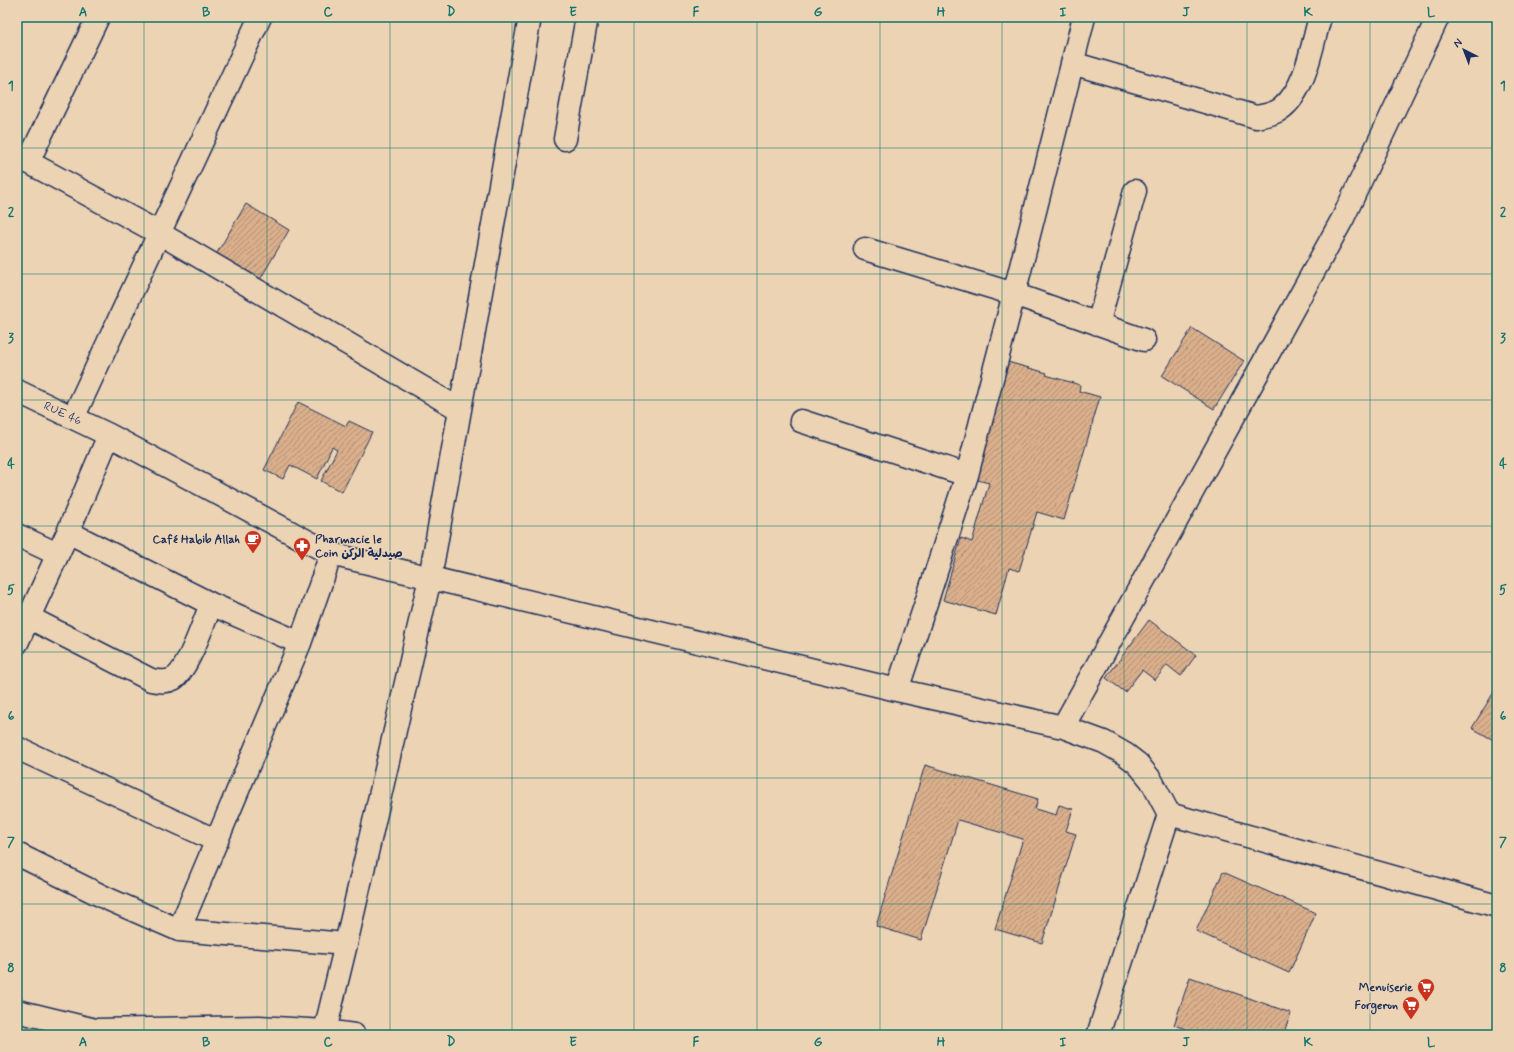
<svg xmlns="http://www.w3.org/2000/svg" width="1514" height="1052" font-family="Mynerve,'Playpen Sans Arabic',sans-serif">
  <defs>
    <pattern id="building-hatch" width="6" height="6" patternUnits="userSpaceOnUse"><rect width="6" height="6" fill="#daaf8b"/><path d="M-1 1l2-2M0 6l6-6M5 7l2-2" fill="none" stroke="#b08f75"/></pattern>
  </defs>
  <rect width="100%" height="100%" fill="#ecd3b3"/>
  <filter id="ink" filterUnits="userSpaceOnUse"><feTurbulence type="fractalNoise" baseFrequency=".025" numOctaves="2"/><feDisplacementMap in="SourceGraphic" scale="8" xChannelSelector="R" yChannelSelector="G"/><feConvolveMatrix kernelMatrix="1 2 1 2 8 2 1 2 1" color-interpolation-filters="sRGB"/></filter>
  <g filter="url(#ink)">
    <path fill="url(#building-hatch)" stroke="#1b2f5e" d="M246 204 289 230 258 283 214 258Z
      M1192 328 1244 361 1214 409 1162 376Z
      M1004 361 1047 373 1046 375 1080 385 1079 391 1100 397 1064 520 1037 512 1019 571 1009 568 996 615 943 600 961 538 972 542 989 483 970 478Z
      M298 402 346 426 349 421 372 432 342 492 321 481 337 450 332 447 317 479 290 465 283 479 264 470Z
      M1149 620 1196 655 1181 676 1167 665 1155 680 1142 670 1125 692 1106 678Z
      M1497 687V742L1472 728Z
      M925 765 1038 799 1035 809 1056 815 1059 805 1073 809 1066 831 1076 834 1042 943 995 929 1023 839 958 820 921 940 876 926Z
      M1223 872 1316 913 1289 973 1196 931Z
      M1190 977 1291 1013 1283 1035H1203L1174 1025Z"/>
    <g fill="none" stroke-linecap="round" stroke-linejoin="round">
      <defs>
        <path id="street" d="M1072 63 1256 117C1266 115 1275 114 1282 108 1306 89 1312 45 1320 17
          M565 139 587 17
          M17 156 159 233 459 409
          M28 162 98 17
          M865 249 1014 294 1144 340
          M1098 324 1135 191
          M17 391 109 435 331 554 300 643 179 930 108 899 17 854
          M73 418 260 17
          M801 421 967 475
          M68 532 211 604 300 643
          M17 535 57 554
          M331 554 897 690 1063 727 1104 742 1125 754 1138 764 1151 780 1169 814 1098 1035
          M28 617 151 680C159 681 165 683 173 679 186 673 205 620 211 604
          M17 643 68 532 109 435
          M897 690 927 600 967 475 1014 294 1084 17
          M1063 727 1343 218 1438 17
          M17 748 217 841
          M1169 814 1497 906
          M179 930 346 944
          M17 1011 95 1030 259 1027 325 1031 354 1035"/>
        <path id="secondary" d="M324 1035 346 944 430 578 530 17"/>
      </defs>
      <use href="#street" stroke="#1b2f5e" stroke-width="25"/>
      <use href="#secondary" stroke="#1b2f5e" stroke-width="25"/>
      <use href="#street" stroke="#ecd3b3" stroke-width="22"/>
      <use href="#secondary" stroke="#ecd3b3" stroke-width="22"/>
    </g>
  </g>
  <path fill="none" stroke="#0f766e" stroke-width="1" stroke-opacity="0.55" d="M144 17V1035M267 17V1035M390 17V1035M512 17V1035M634 17V1035M757 17V1035M880 17V1035M1002 17V1035M1124 17V1035M1247 17V1035M1370 17V1035M17 148H1497M17 274H1497M17 400H1497M17 526H1497M17 652H1497M17 778H1497M17 904H1497"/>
  <defs>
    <symbol id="cafe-pin" viewBox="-11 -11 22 30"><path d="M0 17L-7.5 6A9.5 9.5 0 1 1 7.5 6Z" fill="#c8321e" stroke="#ecd3b3"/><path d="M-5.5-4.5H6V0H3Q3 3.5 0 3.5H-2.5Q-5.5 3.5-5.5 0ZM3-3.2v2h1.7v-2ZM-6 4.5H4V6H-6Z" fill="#fff"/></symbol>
    <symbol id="pharmacy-pin" viewBox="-11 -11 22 30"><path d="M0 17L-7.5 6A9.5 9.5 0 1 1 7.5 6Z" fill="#c8321e" stroke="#ecd3b3"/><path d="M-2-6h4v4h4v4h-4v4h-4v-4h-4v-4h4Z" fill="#fff"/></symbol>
    <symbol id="supermarket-pin" viewBox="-11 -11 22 30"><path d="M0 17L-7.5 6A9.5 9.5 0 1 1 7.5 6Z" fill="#c8321e" stroke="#ecd3b3"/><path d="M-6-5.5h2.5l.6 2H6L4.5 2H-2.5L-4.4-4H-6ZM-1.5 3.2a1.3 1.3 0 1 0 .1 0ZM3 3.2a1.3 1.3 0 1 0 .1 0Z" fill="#fff"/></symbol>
  </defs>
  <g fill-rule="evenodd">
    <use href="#cafe-pin" x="243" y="529" width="20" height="27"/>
    <use href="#pharmacy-pin" x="292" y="536" width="20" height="27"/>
    <use href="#supermarket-pin" x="1416" y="977" width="20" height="27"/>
    <use href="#supermarket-pin" x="1401" y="995" width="20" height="27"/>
  </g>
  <g text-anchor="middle" stroke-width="3" stroke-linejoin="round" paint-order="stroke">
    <g font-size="12" fill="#1b2f5e" stroke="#ecd3b3">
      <text transform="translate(63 413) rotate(25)" y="4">RUE 46</text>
    </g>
    <g font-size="12" font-weight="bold" fill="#1b2f5e" stroke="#ecd3b3" text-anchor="end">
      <text x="240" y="543">Café Habib Allah</text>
      <text x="315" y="543" text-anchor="start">Pharmacie le<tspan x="315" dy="14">Coin صيدلية الركن</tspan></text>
      <text x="1413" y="991">Menuiserie</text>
      <text x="1398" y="1009">Forgeron</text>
    </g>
  </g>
  <rect width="1514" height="1052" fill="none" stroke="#ecd3b3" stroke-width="44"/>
  <g transform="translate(1464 50) rotate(318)" stroke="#ecd3b3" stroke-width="3" paint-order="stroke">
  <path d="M0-3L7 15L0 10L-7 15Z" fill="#1b2f5e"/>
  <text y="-6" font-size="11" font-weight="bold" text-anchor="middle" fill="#1b2f5e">N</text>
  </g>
  <rect x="22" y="22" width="1470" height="1008" fill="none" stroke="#0f766e" stroke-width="1.5"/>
  <g font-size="13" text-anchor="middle" font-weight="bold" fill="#0f766e">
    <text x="83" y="16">A</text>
    <text x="206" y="16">B</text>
    <text x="328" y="16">C</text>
    <text x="451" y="16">D</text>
    <text x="573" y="16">E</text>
    <text x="696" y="16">F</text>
    <text x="818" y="16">G</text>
    <text x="941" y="16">H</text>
    <text x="1063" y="16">I</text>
    <text x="1186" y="16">J</text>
    <text x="1308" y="16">K</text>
    <text x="1431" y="16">L</text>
    <text x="11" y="90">1</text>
    <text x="1503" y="90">1</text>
    <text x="11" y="216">2</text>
    <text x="1503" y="216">2</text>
    <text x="11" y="342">3</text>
    <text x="1503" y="342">3</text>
    <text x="11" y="468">4</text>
    <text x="1503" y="468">4</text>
    <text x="11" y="594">5</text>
    <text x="1503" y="594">5</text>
    <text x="11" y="720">6</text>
    <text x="1503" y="720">6</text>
    <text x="11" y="846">7</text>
    <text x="1503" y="846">7</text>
    <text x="11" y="972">8</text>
    <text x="1503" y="972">8</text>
    <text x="83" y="1046">A</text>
    <text x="206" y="1046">B</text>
    <text x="328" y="1046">C</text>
    <text x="451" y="1046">D</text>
    <text x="573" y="1046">E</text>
    <text x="696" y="1046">F</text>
    <text x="818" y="1046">G</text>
    <text x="941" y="1046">H</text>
    <text x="1063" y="1046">I</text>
    <text x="1186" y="1046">J</text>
    <text x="1308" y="1046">K</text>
    <text x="1431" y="1046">L</text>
  </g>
</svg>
